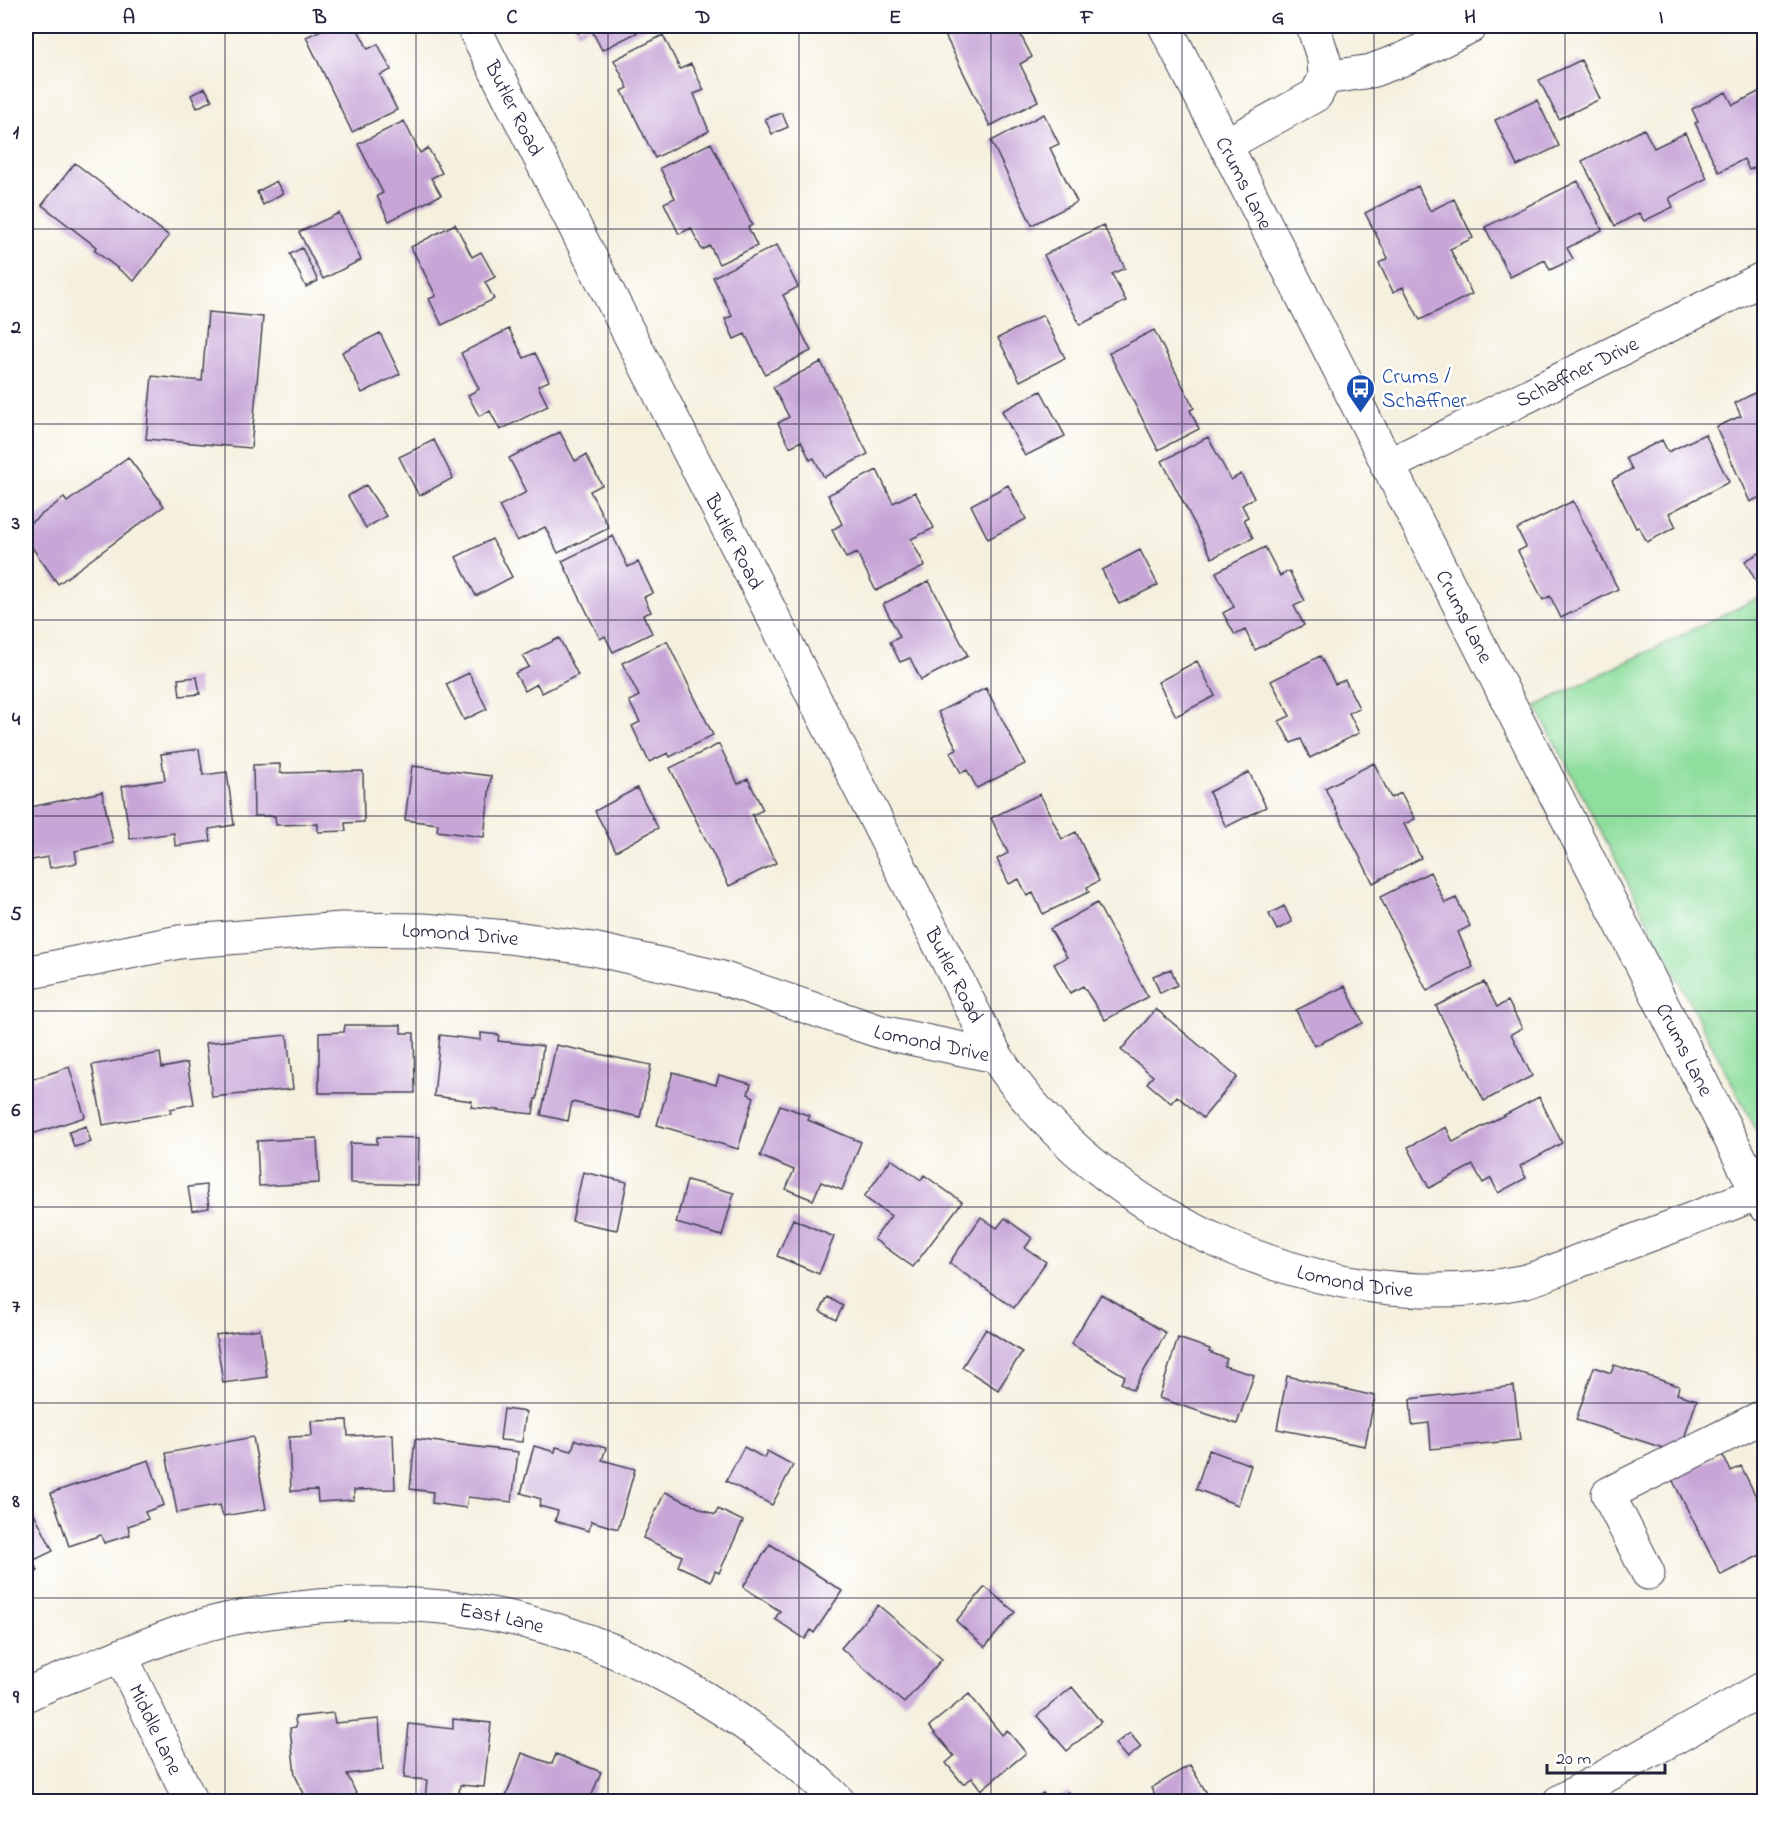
<svg xmlns="http://www.w3.org/2000/svg" width="1790" height="1827" font-family="'Indie Flower',sans-serif">
  <rect width="100%" height="100%" fill="#fff"/>
  <filter id="ink" filterUnits="userSpaceOnUse"><feTurbulence type="fractalNoise" baseFrequency=".0167" numOctaves="2"/><feDisplacementMap in="SourceGraphic" scale="12" xChannelSelector="R" yChannelSelector="G"/><feConvolveMatrix kernelMatrix="1 2 1 2 8 2 1 2 1" color-interpolation-filters="sRGB"/></filter>
  <filter id="wash" filterUnits="userSpaceOnUse"><feTurbulence type="fractalNoise" baseFrequency=".008" numOctaves="4" result="noise"/><feDisplacementMap in="SourceGraphic" scale="24" xChannelSelector="R" yChannelSelector="G"/><feGaussianBlur stdDeviation="1.35" result="paint"/><feColorMatrix in="noise" values="0 0 0 0 0 0 0 0 0 0 0 0 0 0 0 0 0 1.4 0 .05"/><feComposite in="paint" operator="in"/></filter>
  <g filter="url(#wash)">
    <rect width="100%" height="100%" fill="#f5f0de"/>
    <path fill="#8ede9d" stroke="#58806c" stroke-width="1.5" d="M1764 595V1145L1536 706Z"/>
    <g id="blocks">
      <path fill="#c7a6d7" d="M330 26H356L368 49 378 44 391 70 380 75 397 110 352 132 306 37Z
        M574 26H650L602 50 590 27 578 33Z
        M954 26H1016L1032 57 1020 64 1038 101 990 126 943 31Z
        M663 35 680 69 691 64 704 90 694 94 709 131 655 158 622 91 628 88 614 60Z
        M1581 60 1600 99 1559 119 1539 80Z
        M205 88 212 100 197 108 191 95Z
        M1764 89V163L1749 170 1744 159 1719 172 1695 123 1698 122 1692 109 1726 92 1733 105Z
        M1537 100 1559 146 1517 166 1495 120Z
        M782 113 788 127 772 134 765 119Z
        M1044 114 1059 144 1050 148 1077 202 1032 225 991 141Z
        M404 121 420 153 428 148 442 173 431 178 441 195 389 221 377 196 383 193 358 144Z
        M1644 129 1654 148 1685 133 1707 178 1669 198 1673 207 1644 221 1639 213 1615 226 1582 161Z
        M711 143 752 225 748 227 757 246 719 264 710 246 702 250 691 228 679 234 664 203 675 198 660 168Z
        M75 163 169 236 134 281 94 250 96 247 42 205Z
        M276 181 283 193 263 205 257 192Z
        M1578 181 1602 230 1567 248 1573 259 1550 270 1545 260 1510 277 1485 227Z
        M1418 186 1430 211 1454 199 1473 238 1450 249 1472 294 1420 320 1403 287 1393 292 1379 263 1388 258 1365 213Z
        M339 213 361 260 323 279 299 232Z
        M455 224 472 257 481 252 495 277 485 282 494 299 442 325 429 299 436 296 411 247Z
        M1103 225 1125 268 1112 274 1126 301 1080 325 1044 255Z
        M777 245 798 287 783 295 811 351 765 374 745 334 734 339 725 319 732 316 713 277Z
        M302 248 318 281 306 287 290 254Z
        M208 312 263 317 251 448 146 439 152 376 202 381Z
        M1043 315 1065 358 1020 381 998 338Z
        M509 329 524 358 535 353 549 381 538 386 548 406 500 430 490 411 479 416 468 395 479 389 461 353Z
        M1154 330 1194 408 1190 410 1199 429 1158 450 1109 353Z
        M380 333 400 374 362 393 342 352Z
        M821 362 868 454 824 477 814 458 810 460 801 441 790 447 778 423 789 417 773 387Z
        M1764 388V495L1750 502 1716 427 1741 416 1735 403Z
        M1041 391 1065 436 1025 456 1002 411Z
        M560 432 575 461 586 455 602 485 590 491 609 528 558 553 545 527 517 541 499 506 527 492 509 458Z
        M1705 434 1729 482 1669 513 1676 527 1647 542 1639 527 1636 528 1612 480 1632 469 1626 458 1662 440 1668 452Z
        M1208 437 1231 480 1241 474 1254 498 1242 505 1248 517 1244 519 1253 538 1212 558 1162 461Z
        M434 440 453 478 419 496 399 457Z
        M128 457 164 506 58 584 26 539V526L64 498 67 502Z
        M877 470 893 503 915 492 934 528 911 539 925 566 876 591 857 553 846 558 832 530 842 524 828 495Z
        M366 485 386 516 366 528 348 496Z
        M1008 485 1026 519 988 539 971 505Z
        M1573 501 1618 589 1561 618 1550 596 1543 600 1518 551 1526 547 1517 529Z
        M613 536 628 567 638 562 653 593 644 597 651 612 643 615 652 633 613 652 605 636 600 639 562 561Z
        M492 539 512 577 476 596 456 557Z
        M1265 547 1280 576 1289 571 1305 601 1294 606 1304 625 1255 650 1245 630 1235 635 1223 613 1234 607 1216 572Z
        M1140 550 1158 585 1119 604 1102 570Z
        M1761 552 1764 559V582L1758 585 1745 561Z
        M929 581 968 656 921 680 910 658 900 662 890 642 900 637 883 604Z
        M559 638 578 675 542 693 537 684 525 691 515 673 529 667 523 656Z
        M667 641 713 735 670 757 668 753 649 762 632 726 640 722 629 701 639 696 622 663Z
        M1320 656 1335 684 1345 680 1359 708 1349 713 1359 733 1310 758 1301 739 1291 743 1279 721 1290 716 1271 681Z
        M1197 661 1215 696 1176 716 1158 682Z
        M469 673 487 709 464 720 446 684Z
        M197 677 200 694 180 696 178 679Z
        M986 688 1025 764 977 788 967 770 961 773 950 752 957 749 938 712Z
        M719 744 738 784 748 779 763 810 752 815 776 863 729 886 670 768Z
        M199 749 203 775 227 772 234 825 209 829 211 841 175 846 174 833 130 839 122 786 165 780 161 754Z
        M1374 763 1391 798 1401 793 1415 819 1404 824 1421 858 1373 883 1325 788Z
        M280 764V773L363 771 364 822 345 823 346 831 318 832V824L276 825 275 816H254L253 765Z
        M412 766 491 776 484 837 437 831 438 824 405 820Z
        M1249 772 1266 807 1226 827 1209 792Z
        M637 788 658 828 616 851 595 811Z
        M102 792 113 843 75 851 77 863 50 868 48 857 26 861V808Z
        M1040 794 1062 839 1076 832 1099 881 1087 887 1089 892 1043 914 1033 893 1027 896 1019 879 1009 884 997 859 1008 853 991 818Z
        M1430 872 1445 903 1456 898 1470 926 1458 932 1473 967 1427 991 1380 897Z
        M1097 903 1148 997 1105 1020 1083 986 1070 993 1054 964 1067 957 1050 929Z
        M1284 906 1292 922 1277 930 1269 914Z
        M1171 969 1177 985 1160 993 1153 976Z
        M1484 982 1497 1007 1508 1001 1522 1028 1511 1034 1532 1076 1484 1101 1436 1006Z
        M1345 986 1363 1023 1314 1046 1296 1010Z
        M1156 1009 1237 1077 1203 1118 1177 1096 1171 1103 1147 1083 1153 1076 1121 1050Z
        M345 1025H401V1033H414L415 1093H319V1033L344 1032Z
        M481 1033 499 1035 498 1041 543 1046 537 1099H535L533 1114 471 1107 472 1101 434 1096 440 1035 481 1040Z
        M287 1035 293 1089 212 1097 206 1043Z
        M556 1045 651 1065 640 1117 572 1102 568 1121 541 1115Z
        M160 1053 162 1068 187 1063 194 1104 170 1109 171 1113 103 1125 92 1065Z
        M69 1067 85 1117 26 1136V1071L30 1069 33 1079Z
        M673 1072 716 1085 719 1075 751 1084 748 1094 754 1097 738 1149 657 1125Z
        M1539 1097 1562 1143 1520 1166 1526 1178 1498 1193 1491 1178 1483 1183 1473 1165 1429 1188 1408 1147 1446 1127 1453 1142Z
        M780 1105 810 1116 808 1120 861 1142 842 1190 821 1182 813 1200 786 1189 794 1170 760 1156Z
        M86 1126 91 1142 74 1147 69 1132Z
        M377 1137 419 1138 418 1185 350 1183V1143L377 1144Z
        M317 1138 319 1183 259 1186 257 1141Z
        M891 1159 921 1180 924 1175 962 1202 913 1267 874 1239 891 1216 864 1197Z
        M583 1172 627 1182 617 1230 572 1221Z
        M687 1180 734 1193 722 1236 676 1223Z
        M206 1185 209 1208 192 1211 188 1187Z
        M981 1217 997 1228 1005 1218 1032 1238 1025 1248 1046 1262 1014 1308 949 1263Z
        M793 1219 834 1237 819 1274 777 1256Z
        M1101 1294 1166 1333 1133 1390 1121 1383 1125 1376 1071 1344Z
        M828 1297 843 1306 836 1320 820 1311Z
        M260 1329 267 1377 223 1383 216 1335Z
        M986 1329 1022 1352 998 1390 962 1367Z
        M1178 1338 1210 1349 1209 1352 1227 1359 1224 1366 1254 1375 1237 1424 1159 1398Z
        M1614 1365 1679 1386 1677 1394 1697 1400 1679 1453 1576 1420 1594 1367 1611 1373Z
        M1287 1376 1375 1396 1365 1446 1277 1429Z
        M1514 1386 1520 1440 1431 1449 1429 1423 1412 1425 1410 1399Z
        M504 1409 526 1412 522 1442 500 1440Z
        M347 1420 348 1436 393 1434 395 1489 354 1490V1500L318 1502 317 1490 291 1491 289 1437 312 1436 311 1421Z
        M253 1437 266 1509 223 1516 220 1505 177 1513 166 1453Z
        M415 1439 518 1452 512 1502 468 1497 466 1508 432 1503 433 1492 410 1489Z
        M575 1440 606 1448 602 1460 635 1469 618 1529 591 1521 589 1531 555 1521 558 1511 539 1506 541 1499 521 1493 534 1446 555 1452 556 1447 572 1451Z
        M744 1447 764 1458 767 1451 793 1465 772 1505 726 1481Z
        M1209 1450 1251 1465 1238 1505 1196 1489Z
        M1722 1454 1731 1471 1741 1466 1764 1513V1529L1761 1531 1764 1537V1553L1721 1575 1672 1479Z
        M149 1460 164 1505 145 1512 148 1519 128 1526 130 1535 104 1543 101 1535 69 1546 51 1493Z
        M665 1492 715 1515 718 1509 743 1521 719 1573 715 1571 711 1581 678 1566 682 1556 643 1538Z
        M26 1497 53 1551 32 1561 38 1571 26 1577Z
        M770 1544 842 1591 814 1633 811 1630 805 1639 775 1619 780 1611 743 1587Z
        M985 1587 1015 1612 985 1647 956 1621Z
        M878 1605 942 1659 904 1703 841 1648Z
        M1072 1687 1101 1722 1067 1751 1037 1716Z
        M969 1694 1002 1735 1007 1730 1026 1753 981 1790 972 1778 963 1784 946 1763 954 1756 929 1726Z
        M333 1713 335 1723 379 1719 383 1770 347 1774 360 1802H308L295 1775 290 1728 296 1727 295 1717Z
        M453 1719 491 1723 484 1787 460 1785 458 1802 425 1799 427 1780 404 1778 409 1724 453 1729Z
        M1130 1733 1141 1747 1127 1758 1115 1744Z
        M522 1753 552 1764 556 1754 601 1772 589 1802H504Z
        M1190 1765 1212 1802H1158L1151 1788Z
        M1068 1792 1074 1802H1052Z
        M1043 1793 1049 1802H1029Z"/>
    </g>
  </g>
  <g filter="url(#ink)">
    <use href="#blocks" fill-opacity="0" stroke="#424153" stroke-width="1.5"/>
    <g fill="none" stroke-linecap="round" stroke-linejoin="round">
      <defs>
        <g id="minor">
          <path id="s1" d="M473 26 996 1056"/>
          <path d="M1325 78 1371 71 1406 58 1471 26"/>
          <path d="M1225 145 1316 95 1325 78 1324 60 1313 26"/>
          <path id="s2" d="M1387 466 1764 278"/>
          <path id="s3" d="M26 973 179 942 341 929 423 930 508 937 593 949 719 977 881 1032 996 1056C1101 1220 1328 1320 1521 1282 1542 1278 1564 1266 1584 1259 1643 1238 1701 1216 1758 1193"/>
          <path d="M1648 1573 1608 1494 1764 1416"/>
          <path id="s4" d="M121 1656 191 1802"/>
          <path id="s5" d="M26 1695C51 1682 79 1673 105 1662 134 1650 164 1637 194 1628 234 1616 277 1610 318 1606 460 1595 581 1623 703 1697 752 1727 799 1760 839 1802"/>
          <path d="M1559 1802 1764 1688"/>
        </g>
        <g id="major">
          <path id="s6" d="M1165 26 1764 1205"/>
        </g>
      </defs>
      <use href="#minor" stroke="#424153" stroke-width="35"/>
      <use href="#major" stroke="#424153" stroke-width="35"/>
      <use href="#minor" stroke="#fff" stroke-width="33"/>
      <use href="#major" stroke="#fff" stroke-width="33"/>
    </g>
  </g>
  <path fill="none" stroke="#22223b" stroke-width="1.5" stroke-opacity="0.55" d="M225 26V1802M416 26V1802M608 26V1802M799 26V1802M991 26V1802M1182 26V1802M1374 26V1802M1565 26V1802M26 229H1764M26 424H1764M26 620H1764M26 816H1764M26 1011H1764M26 1207H1764M26 1403H1764M26 1598H1764"/>
  <defs>
    <symbol id="bus-pin" viewBox="-11 -11 22 30"><path d="M0 17L-7.5 6A9.5 9.5 0 1 1 7.5 6Z" fill="#1a4fb4" stroke="#fff"/><path d="M-5-6H5V4H4V6H2V4H-2V6H-4V4H-5ZM-3.5-4V0h7V-4ZM-3.5 1.2v1.5H-2V1.2ZM2 1.2v1.5H3.5V1.2Z" fill="#fff"/></symbol>
  </defs>
  <g fill-rule="evenodd">
    <use href="#bus-pin" x="1344" y="372" width="33" height="45"/>
  </g>
  <g text-anchor="middle" stroke-width="5" stroke-linejoin="round" paint-order="stroke">
    <g font-size="21" fill="#22223b" stroke="#fff">
      <text dy="7" stroke="none"><textPath href="#s1" startOffset="92">Butler Road</textPath></text>
      <text dy="7" stroke="none"><textPath href="#s6" startOffset="176">Crums Lane</textPath></text>
      <text dy="7" stroke="none"><textPath href="#s2" startOffset="212">Schaffner Drive</textPath></text>
      <text dy="7" stroke="none"><textPath href="#s1" startOffset="578">Butler Road</textPath></text>
      <text dy="7" stroke="none"><textPath href="#s6" startOffset="662">Crums Lane</textPath></text>
      <text dy="7" stroke="none"><textPath href="#s3" startOffset="438">Lomond Drive</textPath></text>
      <text dy="7" stroke="none"><textPath href="#s1" startOffset="1064">Butler Road</textPath></text>
      <text dy="7" stroke="none"><textPath href="#s3" startOffset="924">Lomond Drive</textPath></text>
      <text dy="7" stroke="none"><textPath href="#s6" startOffset="1148">Crums Lane</textPath></text>
      <text dy="7" stroke="none"><textPath href="#s3" startOffset="1426">Lomond Drive</textPath></text>
      <text dy="7" stroke="none"><textPath href="#s5" startOffset="492">East Lane</textPath></text>
      <text dy="7" stroke="none"><textPath href="#s4" startOffset="81">Middle Lane</textPath></text>
    </g>
    <g font-size="21" fill="#164399" stroke="#fff" text-anchor="start">
      <text x="1382" y="383">Crums /<tspan x="1382" dy="24">Schaffner</tspan></text>
    </g>
  </g>
  <rect width="1790" height="1827" fill="none" stroke="#fff" stroke-width="66"/>
  <path d="M1547 1764v9h118v-9" fill="none" stroke="#22223b" stroke-width="3"/>
  <text x="1556" y="1764" font-size="18" fill="#22223b" stroke="#ffffff" stroke-width="4.5" paint-order="stroke">20 m</text>
  <rect x="33" y="33" width="1724" height="1761" fill="none" stroke="#22223b" stroke-width="2"/>
  <g font-size="20" text-anchor="middle" font-weight="bold" fill="#22223b">
    <text x="129" y="23">A</text>
    <text x="320" y="23">B</text>
    <text x="512" y="23">C</text>
    <text x="703" y="23">D</text>
    <text x="895" y="23">E</text>
    <text x="1087" y="23">F</text>
    <text x="1278" y="23">G</text>
    <text x="1470" y="23">H</text>
    <text x="1661" y="23">I</text>
    <text x="16" y="138">1</text>
    <text x="16" y="333">2</text>
    <text x="16" y="529">3</text>
    <text x="16" y="725">4</text>
    <text x="16" y="920">5</text>
    <text x="16" y="1116">6</text>
    <text x="16" y="1312">7</text>
    <text x="16" y="1507">8</text>
    <text x="16" y="1703">9</text>
  </g>
</svg>
